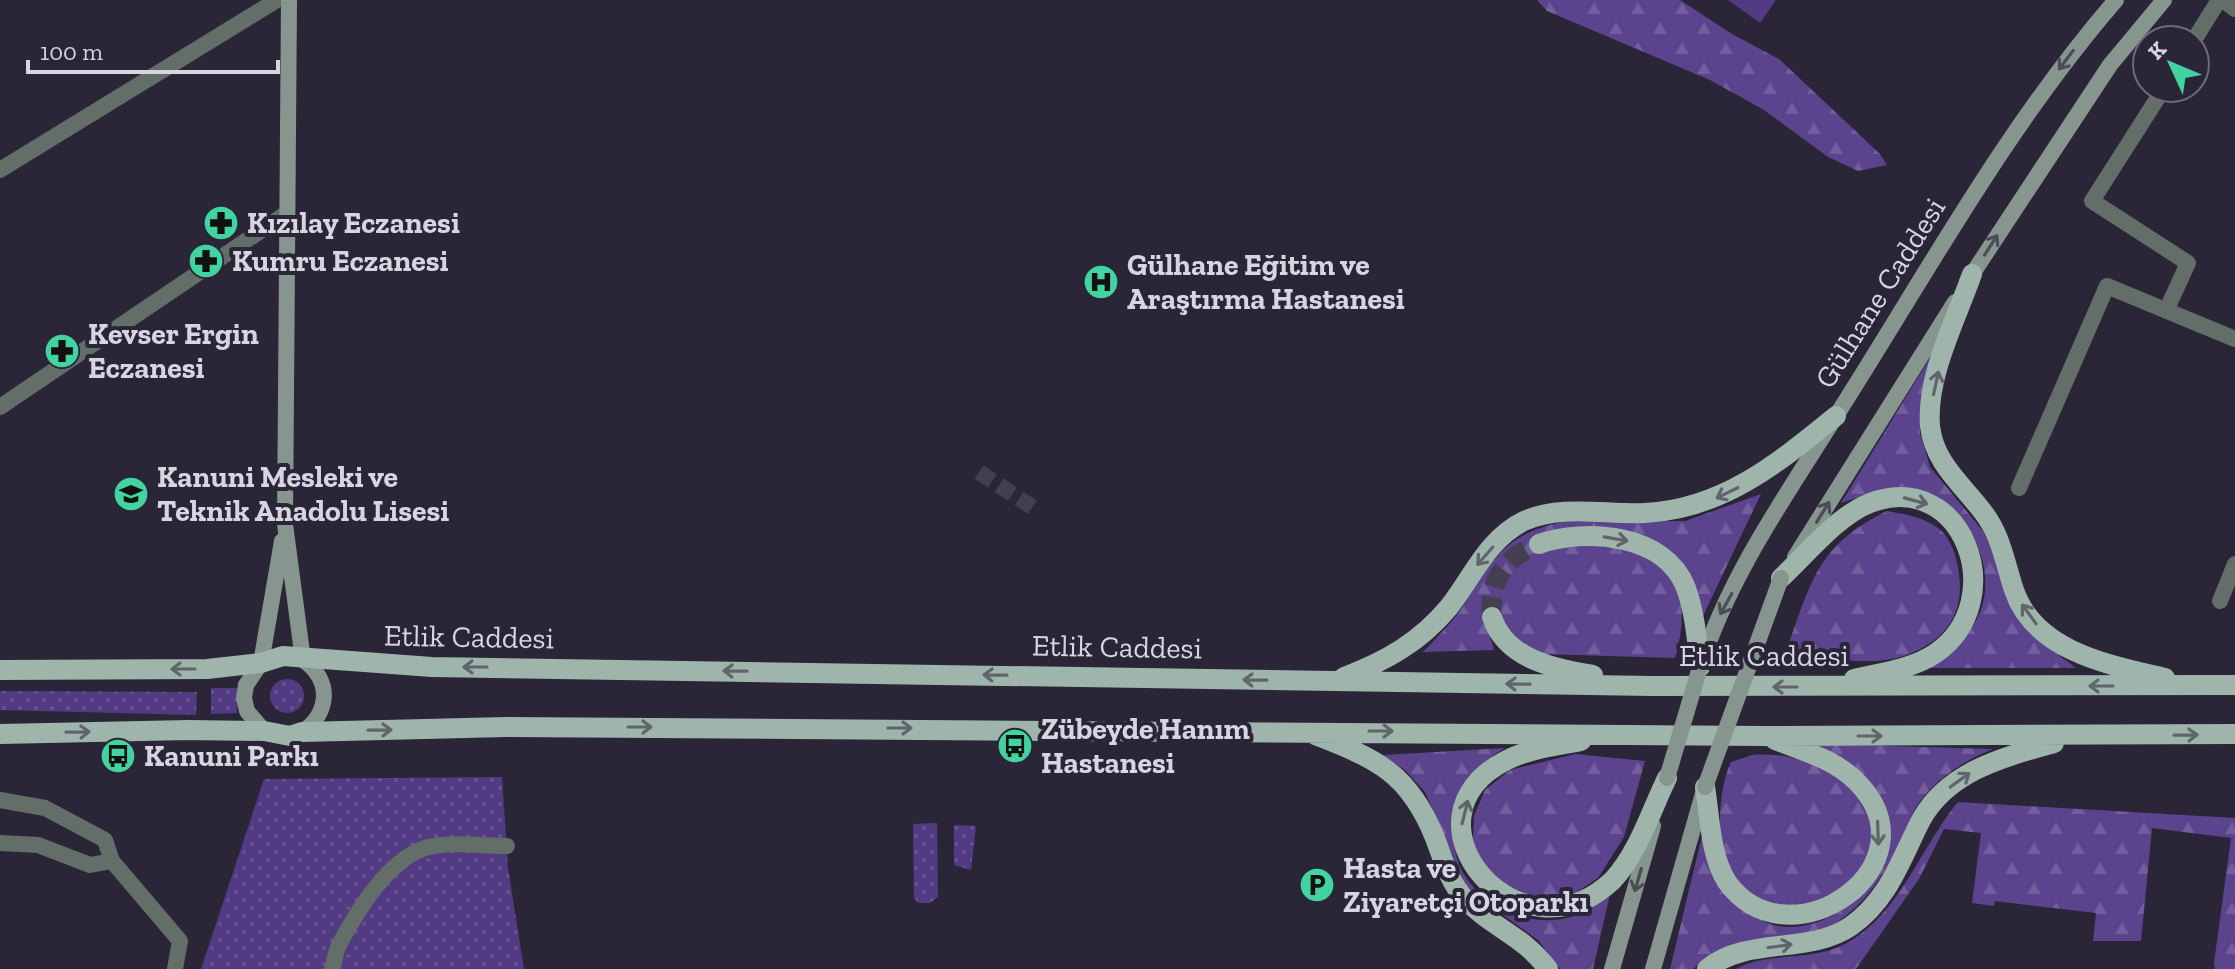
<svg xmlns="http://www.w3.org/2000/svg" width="2235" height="969" font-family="'Zilla Slab',serif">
  <defs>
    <pattern id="grass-dots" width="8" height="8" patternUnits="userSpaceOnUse" patternTransform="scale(2)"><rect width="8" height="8" fill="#523b83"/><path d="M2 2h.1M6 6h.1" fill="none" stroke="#6a5694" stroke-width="1.8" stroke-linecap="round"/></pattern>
    <pattern id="forest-firs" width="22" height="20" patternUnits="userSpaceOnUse" patternTransform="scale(2)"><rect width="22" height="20" fill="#5b438d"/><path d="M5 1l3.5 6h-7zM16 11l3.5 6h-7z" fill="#725d9d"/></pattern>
  </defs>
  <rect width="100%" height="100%" fill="#2a2537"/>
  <path fill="url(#grass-dots)" d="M270 696a17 17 0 1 1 34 0a17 17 0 1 1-34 0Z
    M211 688H237V713L211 714Z
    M0 691 197 692 196 715 0 710Z
    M502 777 508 868 524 969H201L264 779Z
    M937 823 938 897 930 903H918L914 898 913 824Z
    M954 825 976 826 971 870 954 865Z"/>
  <path fill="url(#forest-firs)" d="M1537 0H1680L1732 34 1779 59 1880 154 1887 165 1858 171 1828 157 1764 110 1710 80 1547 11Z
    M1943 337 1920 405V433L1930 467 1983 531 2033 636 2076 668H1928C1943 655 1962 643 1973 626 2008 572 1964 492 1901 489 1881 488 1860 497 1841 503Z
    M1761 494 1703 616C1697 601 1693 583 1685 570 1653 520 1585 526 1536 537L1542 552C1578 532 1643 540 1669 574 1687 598 1683 631 1675 658L1542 654 1512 638 1498 616 1485 619 1494 650 1423 652C1439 635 1455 620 1467 600 1495 556 1508 533 1563 522L1685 521Z
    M1887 511C1905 514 1923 517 1938 528 1947 534 1954 549 1956 559 1968 605 1953 637 1907 655 1871 668 1822 657 1785 654 1811 584 1815 546 1887 511Z
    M1819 744 1993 749C1965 760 1937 778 1919 803 1912 812 1908 825 1903 836 1885 874 1868 902 1832 926L1707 958 1693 969H1670L1702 836C1715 855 1738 901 1753 914 1790 946 1854 913 1875 878 1882 864 1884 845 1888 830L1818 753Z
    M1505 748C1479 763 1471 776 1462 804 1459 814 1454 824 1454 834 1451 891 1516 930 1567 918 1583 914 1597 904 1610 894L1593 969H1560L1538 940 1467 889 1425 792 1406 771 1383 755Z
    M1575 754 1645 761 1624 837 1598 878 1568 898 1553 901 1501 887 1477 854 1473 839 1474 816 1485 790 1510 770Z
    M1752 755C1841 748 1918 825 1837 898 1826 908 1799 911 1785 915 1770 905 1743 893 1733 879 1715 850 1717 791 1731 762Z
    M1958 802 2235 818V969H2215L2214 963 2231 838 2152 828 2141 941H2093L2096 913 1995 901 1994 906 1972 903 1981 833 1944 829 1919 879 1856 969H1736C1768 951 1809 962 1843 945 1899 917 1921 846 1958 802Z"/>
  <path fill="#523b83" d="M1728 0H1776L1760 23Z"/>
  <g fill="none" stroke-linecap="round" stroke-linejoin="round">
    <path stroke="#443f50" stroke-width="16" stroke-dasharray="16 8" stroke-linecap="butt" d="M979 472 1038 511"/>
    <path stroke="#443f50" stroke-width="20" stroke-dasharray="20 10" stroke-linecap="butt" d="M1492 617C1488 582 1505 556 1539 544"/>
    <path stroke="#646e69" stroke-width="16" d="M2223 0 2235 9
      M2194 40 2219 0
      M2164 88 2092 201 2188 263 2166 311
      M0 170 277 0
      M0 407 287 213
      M2019 488 2107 286 2235 339
      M2220 601 2235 564
      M0 800 45 808 105 840 112 861 90 865 38 845 0 843
      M112 861 180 941 175 969
      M332 969C335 961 335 953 339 945 357 911 387 861 425 848 449 841 482 846 507 846"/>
    <path stroke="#86968e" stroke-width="16" d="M289 0 285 524 303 660C332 680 330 713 302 732
      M1967 282 2110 65 2164 0
      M1795 557 1955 302
      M1701 665C1729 576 1787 494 1836 416 1926 275 2006 127 2116 0
      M264 731 247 711 244 698 246 685 261 663 282 541
      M1612 969 1653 826
      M1653 969 1704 790"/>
    <path stroke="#9fb4aa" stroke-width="20" d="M1972 274C1956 320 1926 376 1930 426 1934 463 1962 484 1983 512 2001 535 2005 563 2014 590 2035 652 2110 665 2165 678
      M1539 544C1585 528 1665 533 1686 588 1695 613 1697 641 1700 667
      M1781 578C1807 554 1837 516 1870 503 1964 468 2011 601 1936 653 1913 669 1880 673 1854 679
      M1492 617C1506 660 1554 668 1593 675
      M0 670 207 669 261 663 283 656 432 667 1652 686 2235 685
      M1344 677C1386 661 1420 642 1449 607 1472 578 1488 538 1524 521 1562 504 1606 515 1645 513 1723 509 1778 463 1836 416
      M0 734 189 730 264 731 290 736 302 732 506 727 1764 736 2235 734
      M1315 735C1377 759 1409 773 1435 838 1443 859 1449 881 1464 898 1490 927 1523 935 1548 969
      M1581 741C1557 746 1527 749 1505 761 1393 819 1519 969 1613 880 1638 853 1651 811 1667 778
      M1705 787C1710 817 1710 855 1727 882 1790 969 1940 864 1856 781 1834 759 1803 751 1775 740
      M1707 969C1747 936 1809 955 1851 926 1889 899 1901 859 1921 820 1948 771 2004 757 2054 743"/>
    <path stroke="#86968e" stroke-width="16" d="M1667 778 1700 667
      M1705 787 1781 578"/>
  </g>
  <defs><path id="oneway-shaft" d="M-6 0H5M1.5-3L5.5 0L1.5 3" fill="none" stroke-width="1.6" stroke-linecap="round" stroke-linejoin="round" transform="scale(2)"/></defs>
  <g stroke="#4a4d55">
    <use href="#oneway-shaft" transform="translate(2066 60) rotate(127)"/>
    <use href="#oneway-shaft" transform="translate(1991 245) rotate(-57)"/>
    <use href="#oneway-shaft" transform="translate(1823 512) rotate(-58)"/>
    <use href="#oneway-shaft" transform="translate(1726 604) rotate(119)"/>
    <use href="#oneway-shaft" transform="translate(1638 880) rotate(106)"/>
  </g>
  <g stroke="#5f656b">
    <use href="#oneway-shaft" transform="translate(1936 383) rotate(-78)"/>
    <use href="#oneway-shaft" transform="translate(1727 493) rotate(154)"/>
    <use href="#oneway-shaft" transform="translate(1916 501) rotate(15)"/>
    <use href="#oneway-shaft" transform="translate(1616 539) rotate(10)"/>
    <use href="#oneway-shaft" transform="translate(1485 556) rotate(131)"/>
    <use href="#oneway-shaft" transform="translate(2029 614) rotate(-126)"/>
    <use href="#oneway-shaft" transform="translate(475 667) rotate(-180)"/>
    <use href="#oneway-shaft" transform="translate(183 669) rotate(180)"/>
    <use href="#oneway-shaft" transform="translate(735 671) rotate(-179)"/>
    <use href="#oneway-shaft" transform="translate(995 675) rotate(-179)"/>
    <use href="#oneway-shaft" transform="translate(1255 680) rotate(-179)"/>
    <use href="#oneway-shaft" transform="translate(1518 684) rotate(-179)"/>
    <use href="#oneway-shaft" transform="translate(2101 686) rotate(180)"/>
    <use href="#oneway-shaft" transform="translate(1785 687) rotate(-180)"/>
    <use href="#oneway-shaft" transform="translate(640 727)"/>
    <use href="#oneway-shaft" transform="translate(900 728)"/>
    <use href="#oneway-shaft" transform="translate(380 730) rotate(-1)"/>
    <use href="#oneway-shaft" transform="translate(1381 731)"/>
    <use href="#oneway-shaft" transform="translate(78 732) rotate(-1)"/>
    <use href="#oneway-shaft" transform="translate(2186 735) rotate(-1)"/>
    <use href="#oneway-shaft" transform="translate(1870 736)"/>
    <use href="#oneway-shaft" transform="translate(1960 780) rotate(-36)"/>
    <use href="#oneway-shaft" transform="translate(1465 812) rotate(-76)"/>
    <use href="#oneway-shaft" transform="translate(1878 833) rotate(88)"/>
    <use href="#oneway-shaft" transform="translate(1780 946) rotate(-8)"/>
  </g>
  <defs>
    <symbol id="pharmacy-disc" viewBox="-11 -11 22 22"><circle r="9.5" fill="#42d4a0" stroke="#2a2537"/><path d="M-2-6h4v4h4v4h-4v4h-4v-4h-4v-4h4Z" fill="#111"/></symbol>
    <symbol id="hospital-disc" viewBox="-11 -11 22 22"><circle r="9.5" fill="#42d4a0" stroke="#2a2537"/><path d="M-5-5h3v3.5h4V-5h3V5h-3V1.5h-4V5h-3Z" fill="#111"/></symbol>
    <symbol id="school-disc" viewBox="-11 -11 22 22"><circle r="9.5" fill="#42d4a0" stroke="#2a2537"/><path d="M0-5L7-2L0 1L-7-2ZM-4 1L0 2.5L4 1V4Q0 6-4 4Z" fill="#111"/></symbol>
    <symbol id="bus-disc" viewBox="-11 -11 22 22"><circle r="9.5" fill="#42d4a0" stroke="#2a2537"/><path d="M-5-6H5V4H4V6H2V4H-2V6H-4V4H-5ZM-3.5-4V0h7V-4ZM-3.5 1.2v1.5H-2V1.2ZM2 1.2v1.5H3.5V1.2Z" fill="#111"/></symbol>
    <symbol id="parking-disc" viewBox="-11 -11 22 22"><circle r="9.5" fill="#42d4a0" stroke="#2a2537"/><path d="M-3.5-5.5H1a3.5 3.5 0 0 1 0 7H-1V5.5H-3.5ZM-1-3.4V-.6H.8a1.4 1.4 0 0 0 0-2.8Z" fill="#111"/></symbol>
  </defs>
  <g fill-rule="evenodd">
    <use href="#pharmacy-disc" x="201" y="203" width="40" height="40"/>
    <use href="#pharmacy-disc" x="186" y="241" width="40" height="40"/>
    <use href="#hospital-disc" x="1081" y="262" width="40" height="40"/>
    <use href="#pharmacy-disc" x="42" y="331" width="40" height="40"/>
    <use href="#school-disc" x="111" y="474" width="40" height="40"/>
    <use href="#bus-disc" x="995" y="726" width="40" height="40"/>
    <use href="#bus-disc" x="98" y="736" width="40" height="40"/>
    <use href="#parking-disc" x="1297" y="865" width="40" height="40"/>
  </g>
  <g text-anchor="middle" stroke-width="8" stroke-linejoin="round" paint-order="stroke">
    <g font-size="30" font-weight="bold" fill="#d7d5e0" stroke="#2a2537" text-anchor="start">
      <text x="247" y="233">Kızılay Eczanesi</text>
      <text x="232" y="271">Kumru Eczanesi</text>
      <text x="1127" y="275">Gülhane Eğitim ve<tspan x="1127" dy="34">Araştırma Hastanesi</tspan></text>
      <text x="88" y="344">Kevser Ergin<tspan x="88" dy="34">Eczanesi</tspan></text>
      <text x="157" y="487">Kanuni Mesleki ve<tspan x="157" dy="34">Teknik Anadolu Lisesi</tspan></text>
      <text x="1041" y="739">Zübeyde Hanım<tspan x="1041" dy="34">Hastanesi</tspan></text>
      <text x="144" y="766">Kanuni Parkı</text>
      <text x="1343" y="878">Hasta ve<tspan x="1343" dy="34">Ziyaretçi Otoparkı</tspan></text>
    </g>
    <g font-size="30" fill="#d7d5e0" stroke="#2a2537">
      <text transform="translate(1880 293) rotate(-58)" y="10">Gülhane Caddesi</text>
      <text transform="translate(469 637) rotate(1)" y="10">Etlik Caddesi</text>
      <text transform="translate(1117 647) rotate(1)" y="10">Etlik Caddesi</text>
      <text x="1764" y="666">Etlik Caddesi</text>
    </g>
  </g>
  <g transform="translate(2171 64) rotate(314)"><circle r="38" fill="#2a2537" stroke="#6f6b7b" stroke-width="2"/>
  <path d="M0-6L14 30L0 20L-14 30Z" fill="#42d4a0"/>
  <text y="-12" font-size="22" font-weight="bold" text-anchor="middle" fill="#d7d5e0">K</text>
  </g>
  <path d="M28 60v12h250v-12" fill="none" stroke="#d7d5e0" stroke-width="4"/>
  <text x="40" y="60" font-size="24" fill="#d7d5e0" stroke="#2a2537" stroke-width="6" paint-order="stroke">100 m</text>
</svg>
